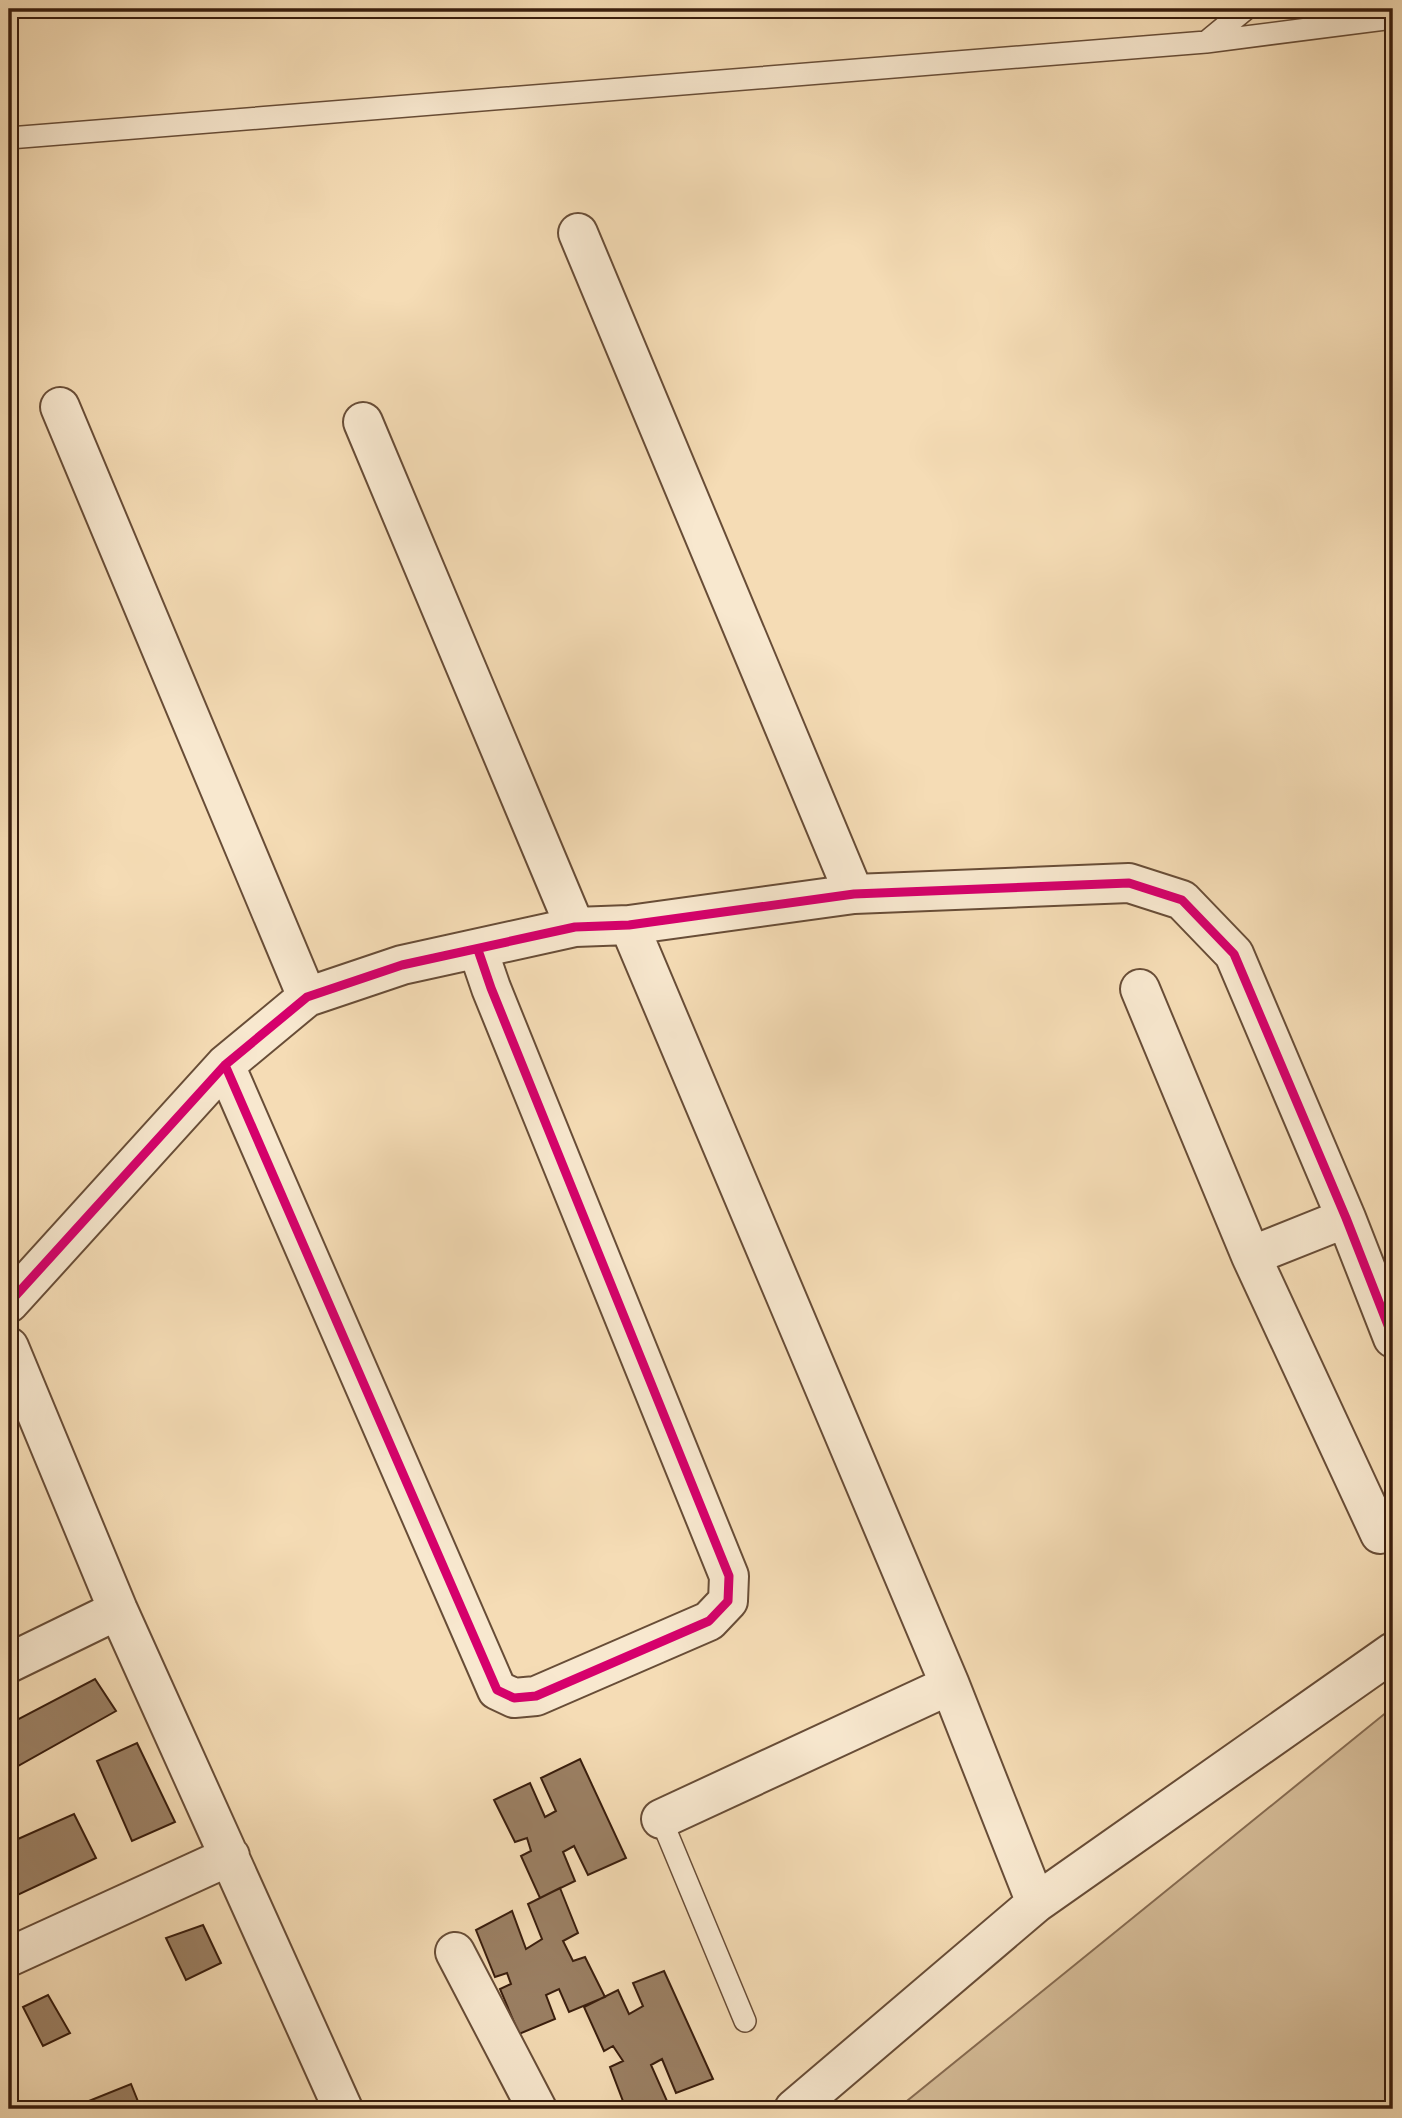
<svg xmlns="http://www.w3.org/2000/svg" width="1402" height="2118" font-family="'IM FELL Double Pica',serif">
  <rect width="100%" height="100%" fill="#f5dcb5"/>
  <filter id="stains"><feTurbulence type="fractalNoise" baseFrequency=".00286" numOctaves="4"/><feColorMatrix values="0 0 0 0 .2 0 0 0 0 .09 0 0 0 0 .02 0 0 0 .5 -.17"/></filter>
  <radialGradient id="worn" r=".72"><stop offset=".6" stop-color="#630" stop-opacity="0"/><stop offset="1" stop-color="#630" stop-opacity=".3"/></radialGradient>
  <path fill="#d5bc98" stroke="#876c52" stroke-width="2" d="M1393 1707V2109H897Z"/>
  <path fill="#9b8064" stroke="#391d0d" stroke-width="2" d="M95 1679 116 1711 9 1771V1724Z
    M137 1743 175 1822 132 1841 97 1761Z
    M580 1759 626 1858 588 1875 574 1846 563 1852 575 1881 540 1898 521 1856 531 1851 527 1838 515 1842 494 1800 530 1783 545 1817 556 1811 541 1778Z
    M74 1814 96 1858 9 1899V1843Z
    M560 1888 578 1933 563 1941 573 1961 585 1957 605 1997 569 2012 559 1989 546 1995 555 2019 519 2034 500 1989 511 1984 507 1973 495 1977 476 1930 512 1911 526 1949 542 1939 528 1904Z
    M203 1925 221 1963 186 1980 166 1938Z
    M664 1971 713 2079 676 2093 662 2059 651 2065 667 2101 652 2109H626L610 2067 623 2061 613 2046 604 2051 584 2007 618 1990 629 2014 643 2006 633 1983Z
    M48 1995 70 2033 43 2046 23 2007Z
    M131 2084 141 2109H69Z"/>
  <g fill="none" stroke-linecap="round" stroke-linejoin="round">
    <defs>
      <path id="lane" d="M1206 42 1246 9
        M9 138 1206 42 1393 18
        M661 1819 745 2021"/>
      <path id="street" d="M578 233 854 894
        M60 407 307 997
        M363 422 575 927
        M629 925 950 1685 1036 1903
        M1140 989 1251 1256 1380 1534
        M225 1065 497 1690 514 1698 536 1696 709 1621 728 1601 729 1576 491 988 478 950
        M1251 1256 1346 1218
        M9 1303 225 1065 307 997 402 965 575 927 629 925 854 894 1129 883 1182 900 1234 954 1346 1218 1393 1338
        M9 1347 118 1610 343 2109
        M9 1663 118 1610
        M661 1819 950 1685
        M455 1952 537 2109
        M9 1957 230 1856
        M794 2109 1036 1903 1393 1652"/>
    </defs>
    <use href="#lane" stroke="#684d37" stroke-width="24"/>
    <use href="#street" stroke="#684d37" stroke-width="42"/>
    <use href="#lane" stroke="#f8e8cf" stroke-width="21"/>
    <use href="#street" stroke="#f8e8cf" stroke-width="38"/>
    <defs>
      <path id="cycleway" d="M225 1065 497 1690 514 1698 536 1696 709 1621 728 1601 729 1576 491 988 478 950
        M9 1303 225 1065 307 997 402 965 575 927 629 925 854 894 1129 883 1182 900 1234 954 1346 1218 1393 1338"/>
    </defs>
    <use href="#cycleway" stroke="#f8e8cf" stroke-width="13"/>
    <use href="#cycleway" stroke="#d6006c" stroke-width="9"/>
  </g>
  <rect width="1402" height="2118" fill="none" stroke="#f5dcb5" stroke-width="35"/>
  <rect x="10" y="10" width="1381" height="2097" fill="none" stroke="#391d0d" stroke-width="3.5"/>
  <rect x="18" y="18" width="1367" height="2083" fill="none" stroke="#391d0d" stroke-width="2"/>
  <rect width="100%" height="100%" filter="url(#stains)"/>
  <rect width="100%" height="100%" fill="url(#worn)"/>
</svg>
